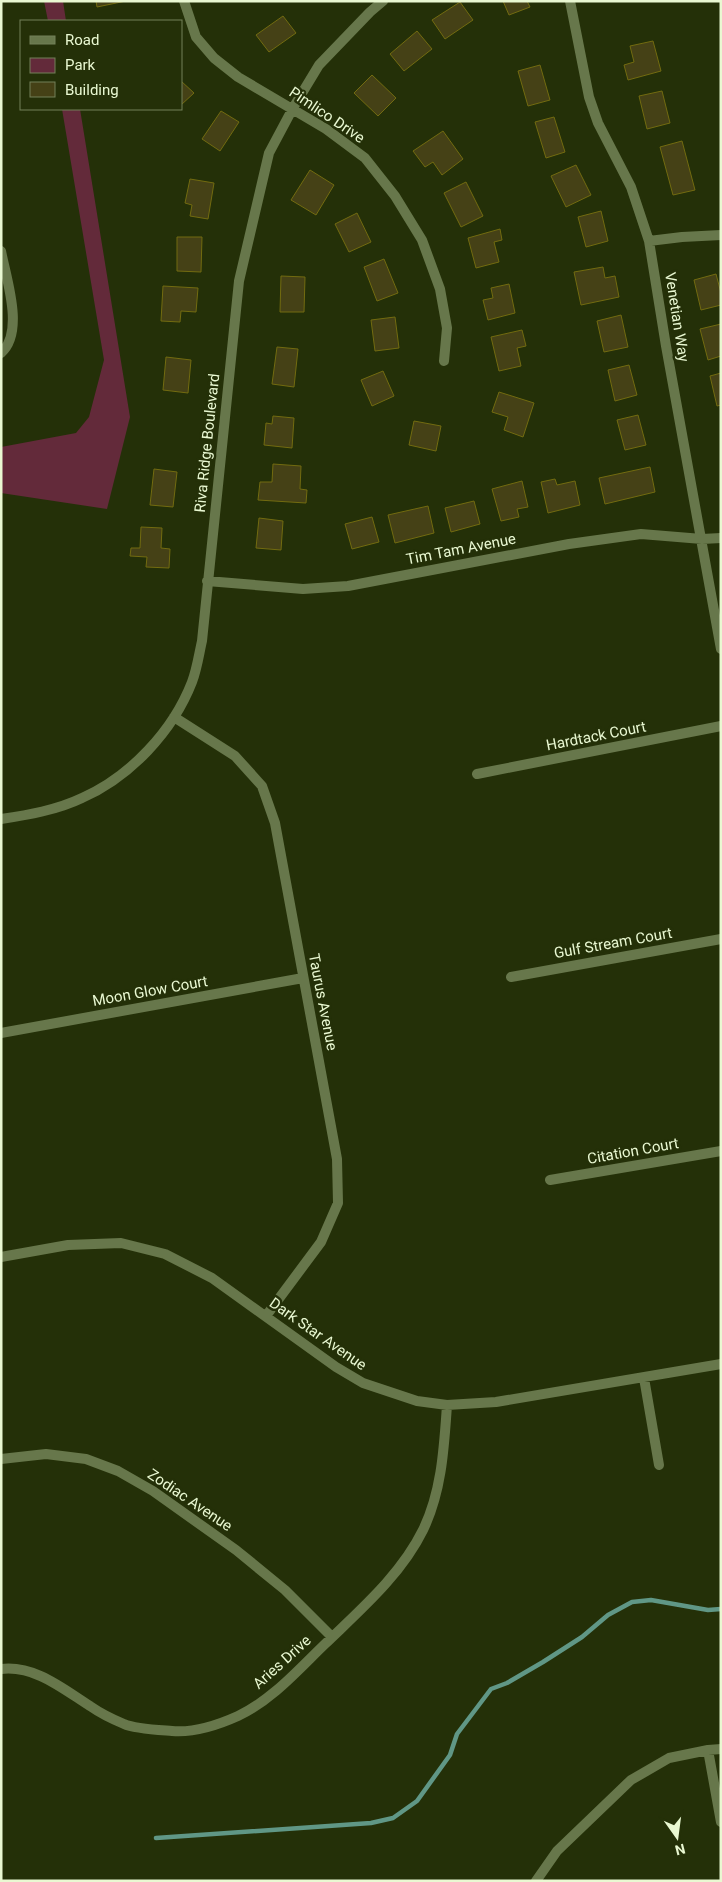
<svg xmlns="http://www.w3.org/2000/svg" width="722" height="1882" font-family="Roboto,sans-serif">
  <rect width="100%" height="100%" fill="#243008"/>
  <path fill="#632a3a" d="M44 1H63L66 21H48Z
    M62 109H80L130 417 107 509 1 493V447L76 433 89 417 104 360Z"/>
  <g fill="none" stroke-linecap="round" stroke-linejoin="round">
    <path stroke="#609786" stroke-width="4.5" d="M156 1838 371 1823 393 1818 417 1801 450 1755 457 1734 491 1689 507 1683 543 1662 582 1637 608 1615 632 1602 651 1600 708 1610 721 1609"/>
  </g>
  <path fill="#454116" stroke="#726b10" d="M96 1H126L97 7Z
    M503 1H527L530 7 509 15Z
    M460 2 473 20 445 39 432 20Z
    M283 16 296 33 269 52 256 35Z
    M417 31 432 49 404 71 390 54Z
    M653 41 661 71 628 80 624 65 634 62 630 46Z
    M540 65 550 100 528 106 518 71Z
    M372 75 396 98 378 116 354 93Z
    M181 81 194 93 181 105Z
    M662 91 670 123 647 129 639 96Z
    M221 111 239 122 220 151 202 139Z
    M554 117 565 152 546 158 535 122Z
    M443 131 463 159 442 175 433 162 425 167 413 151Z
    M682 141 695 190 673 195 660 147Z
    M576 165 591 195 566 207 551 176Z
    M310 170 334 185 316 215 291 200Z
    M190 179 214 183 208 219 190 216 192 205 185 203Z
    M466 182 483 216 461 227 444 193Z
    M601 211 608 241 586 247 578 217Z
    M357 213 371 242 349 252 335 224Z
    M500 229 502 240 494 242 499 262 476 268 468 238Z
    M177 237H202L201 272 177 271Z
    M384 259 398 293 377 301 364 267Z
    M603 267 605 278 615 276 619 297 581 305 574 272Z
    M716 274 721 293V305L701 310 694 280Z
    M281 276 305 277 304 312H280Z
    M509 284 515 313 488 320 483 300 493 298 491 288Z
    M163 286 198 288 196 312 181 311 180 322 161 321Z
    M621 315 628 347 604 352 597 321Z
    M395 317 399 348 375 351 371 320Z
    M721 324V356L708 360 700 329Z
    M522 330 526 346 517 348 521 366 499 371 491 337Z
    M277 347 298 349 294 387 272 384Z
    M166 357 191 360 188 393 163 390Z
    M629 365 637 395 615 401 608 370Z
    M383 371 394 396 372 406 361 380Z
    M721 373V405L717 406 710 376Z
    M499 392 534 403 523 437 504 430 508 417 492 412Z
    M638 415 646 445 625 450 617 420Z
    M273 416 294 418 292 448 264 445 266 423 272 424Z
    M414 421 441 426 436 451 409 445Z
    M273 464 301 466 300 489 307 490 306 503 258 500 260 482H272Z
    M650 467 655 492 605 504 599 478Z
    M154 469 177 472 173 507 150 505Z
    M555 479 557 485 575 481 580 505 548 513 541 482Z
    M522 481 528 507 517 509 519 517 501 521 492 489Z
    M474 501 480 524 451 532 445 508Z
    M428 506 434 533 395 543 388 515Z
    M372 517 379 542 352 549 345 524Z
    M259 518 283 521 281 550 256 548Z
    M141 527 162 528 161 548 170 549 169 568 146 567 147 557 130 556 131 548H140Z"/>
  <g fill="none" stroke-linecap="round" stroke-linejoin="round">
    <path stroke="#67774b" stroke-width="10" d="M184 1 196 37 214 58 238 77 326 129 365 158 395 196 422 240 440 289 447 328 444 361
      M570 1 589 97 598 123 631 187 649 241 666 346 721 649
      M649 241 682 237 721 235
      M1 251C6 278 25 332 1 353
      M207 581 303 589 348 586 569 544 641 534 702 539 721 538
      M174 717 235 756 262 786 275 823 337 1159 338 1203 321 1242 266 1316
      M477 774 721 726
      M1 819C28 815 57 810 82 798 130 777 173 731 192 682 197 669 199 654 202 641L239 281 269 153 293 108 319 65 370 12 383 1
      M511 977 721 939
      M1 1033 303 978
      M550 1180 721 1151
      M1 1257 68 1245 121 1243 165 1254 212 1278 336 1367 363 1383 417 1401 447 1405 496 1402 721 1364
      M644 1378 659 1465
      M1 1459 46 1454 86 1459 118 1471 153 1491 236 1550 285 1590 332 1637
      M1 1669C35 1665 63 1689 90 1706 100 1713 112 1719 124 1724 135 1729 159 1730 172 1731 194 1733 218 1725 238 1716 272 1700 298 1670 325 1644 360 1610 401 1575 423 1530 442 1491 444 1447 447 1405
      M708 1750 721 1822
      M536 1881 557 1851 631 1780 669 1758 708 1750 721 1749"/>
  </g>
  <g text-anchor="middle" stroke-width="5" stroke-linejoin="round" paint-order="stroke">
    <g font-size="15" fill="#e9f8d2" stroke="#243008">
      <text transform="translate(327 115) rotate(34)" y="5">Pimlico Drive</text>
      <text transform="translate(677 317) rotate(81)" y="5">Venetian Way</text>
      <text transform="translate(207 443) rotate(-84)" y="5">Riva Ridge Boulevard</text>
      <text transform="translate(461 549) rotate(-11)" y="5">Tim Tam Avenue</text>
      <text transform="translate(596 736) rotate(-11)" y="5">Hardtack Court</text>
      <text transform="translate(613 943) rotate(-10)" y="5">Gulf Stream Court</text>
      <text transform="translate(150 991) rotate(-10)" y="5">Moon Glow Court</text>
      <text transform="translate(323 1002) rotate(79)" y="5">Taurus Avenue</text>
      <text transform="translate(633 1151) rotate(-10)" y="5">Citation Court</text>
      <text transform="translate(318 1334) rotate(35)" y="5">Dark Star Avenue</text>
      <text transform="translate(190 1500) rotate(34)" y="5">Zodiac Avenue</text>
      <text transform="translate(282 1662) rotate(-42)" y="5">Aries Drive</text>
    </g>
  </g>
  <rect width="722" height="1882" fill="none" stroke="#e9f8d2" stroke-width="5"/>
  <rect x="20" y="20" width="162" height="90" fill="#243008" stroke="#738059"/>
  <rect x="30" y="36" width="25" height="8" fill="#67774b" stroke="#738059"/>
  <text x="65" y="45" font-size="15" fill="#e9f8d2">Road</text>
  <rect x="30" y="58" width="25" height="15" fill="#632a3a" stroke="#738059"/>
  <text x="65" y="70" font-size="15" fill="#e9f8d2">Park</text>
  <rect x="30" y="82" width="25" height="15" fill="#454116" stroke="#738059"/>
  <text x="65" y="95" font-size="15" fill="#e9f8d2">Building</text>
  <g transform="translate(677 1837) rotate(166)" stroke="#243008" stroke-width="4" paint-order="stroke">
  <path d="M0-4L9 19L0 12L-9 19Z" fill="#e9f8d2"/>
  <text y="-8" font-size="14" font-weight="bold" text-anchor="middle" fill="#e9f8d2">N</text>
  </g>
</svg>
